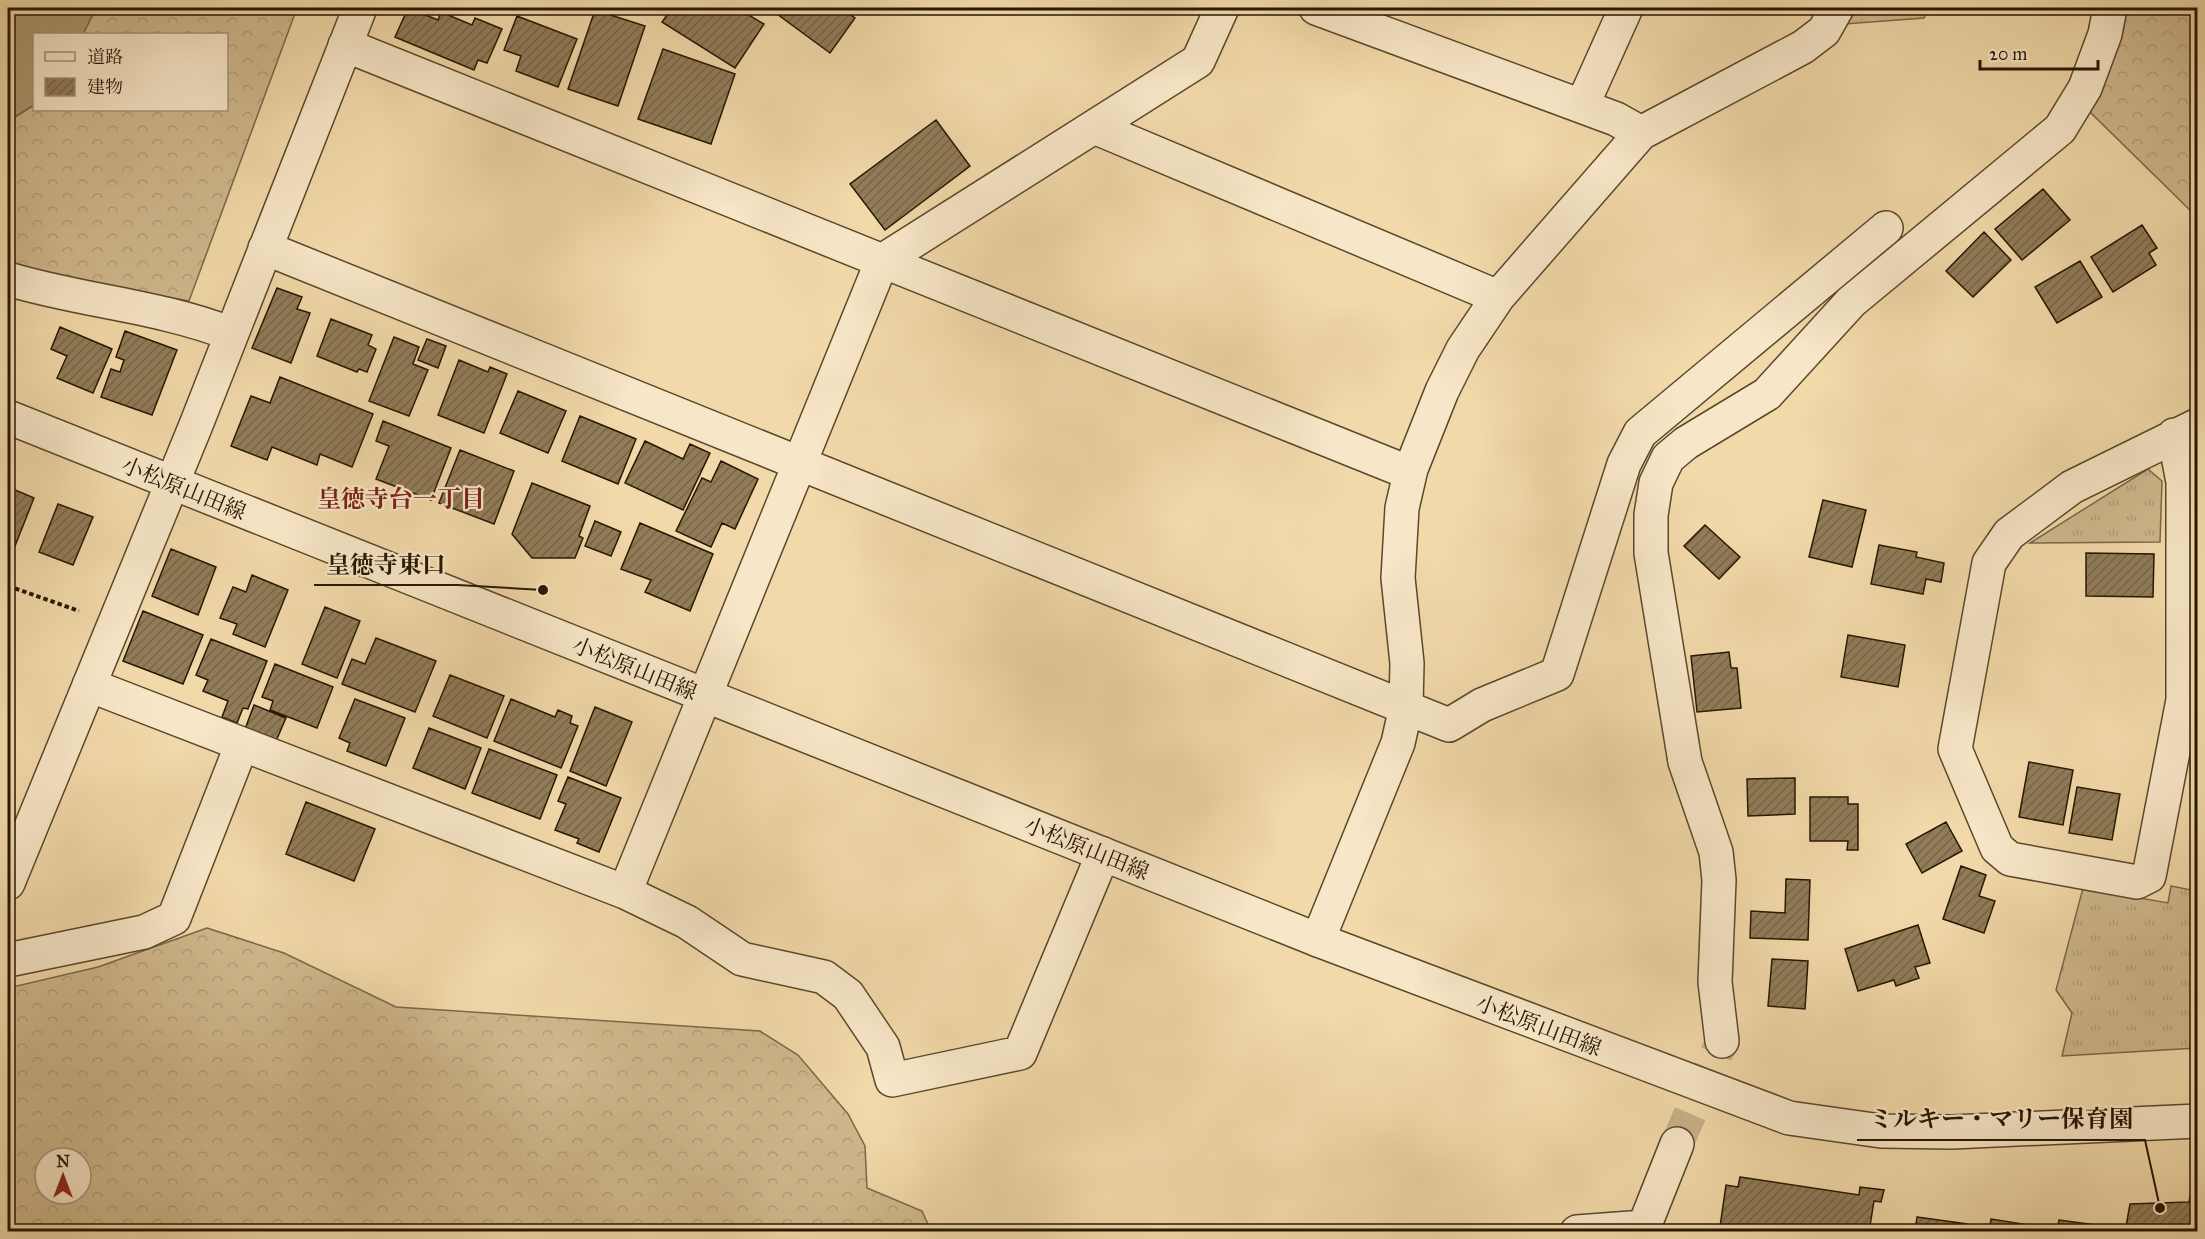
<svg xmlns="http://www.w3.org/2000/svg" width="2205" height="1239" font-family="'IM FELL Great Primer','Noto Serif JP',serif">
  <defs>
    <pattern id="grass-tufts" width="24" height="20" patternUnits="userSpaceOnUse" patternTransform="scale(1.5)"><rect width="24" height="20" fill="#cfb88d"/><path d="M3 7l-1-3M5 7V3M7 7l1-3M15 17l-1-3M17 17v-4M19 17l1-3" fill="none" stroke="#b29d78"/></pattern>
    <pattern id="forest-crowns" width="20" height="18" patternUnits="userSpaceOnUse" patternTransform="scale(1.5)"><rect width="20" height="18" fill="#cfb88d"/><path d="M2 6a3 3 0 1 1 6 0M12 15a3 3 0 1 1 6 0" fill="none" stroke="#b29d78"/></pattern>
    <pattern id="building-hatch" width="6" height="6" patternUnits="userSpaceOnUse" patternTransform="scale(1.5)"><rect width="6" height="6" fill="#917c59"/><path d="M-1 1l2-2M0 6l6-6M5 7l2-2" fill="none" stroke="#766547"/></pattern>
  </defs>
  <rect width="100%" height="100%" fill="#f2d9a9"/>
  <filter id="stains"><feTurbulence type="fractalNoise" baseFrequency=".00333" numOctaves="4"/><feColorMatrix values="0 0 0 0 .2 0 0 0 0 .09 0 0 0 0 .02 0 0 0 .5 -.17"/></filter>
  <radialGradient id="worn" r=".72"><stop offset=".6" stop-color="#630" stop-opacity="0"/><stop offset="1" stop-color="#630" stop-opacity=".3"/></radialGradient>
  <path fill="url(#grass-tufts)" stroke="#7b6848" stroke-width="1.5" d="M1853 8H1929L1924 18 1845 24Z
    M2148 469 2162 481 2160 542 2030 543Z
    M2171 886 2197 891V1048L2062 1056 2072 1013 2056 990 2083 888 2168 903Z"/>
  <path fill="url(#forest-crowns)" stroke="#7b6848" stroke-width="1.5" fill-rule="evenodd" d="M96 8H297L189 301 8 269V115L14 118 34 105V110H226V34H83Z
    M2127 8H2197V217L2090 112 2122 35Z
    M207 928 284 953 396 1007 760 1031 798 1055 848 1114 865 1146 867 1188 922 1211 931 1231H8V988L98 967ZM45 1158H81V1194H45Z"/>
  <path fill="#ad9771" stroke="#776445" stroke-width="1.5" d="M8 8H96L83 34H34V105L13 118 8 115Z"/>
  <path fill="url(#building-hatch)" stroke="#271703" stroke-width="1.5" d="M408 8 438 20 441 12 472 25 475 18 502 29 487 63 478 60 474 70 395 37Z
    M672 8H737L764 24 735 68 662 22Z
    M775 8H840L855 18 830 53 773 11Z
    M595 10 645 26 618 106 568 89Z
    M517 16 577 39 558 87 516 71 521 56 504 50Z
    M663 49 735 74 711 144 638 119Z
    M936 120 970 166 885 230 850 184Z
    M2043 189 2070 220 2022 260 1995 229Z
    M2142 225 2157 248 2149 253 2156 265 2113 292 2091 257Z
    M1984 232 2011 260 1973 297 1946 271Z
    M2080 261 2102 297 2057 323 2035 287Z
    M277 288 302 297 297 309 310 313 291 363 252 348Z
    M331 319 372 335 368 345 376 349 367 372 359 369 357 372 317 356Z
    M60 327 112 349 93 393 57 378 67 356 51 349Z
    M125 331 177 350 152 415 101 397 111 369 120 372 124 360 116 357Z
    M394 337 419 347 413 364 428 370 409 416 369 401Z
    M427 339 446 346 438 368 418 360Z
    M459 360 488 372 490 367 507 374 484 433 438 415Z
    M280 377 373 414 352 467 320 454 317 465 272 447 267 460 231 446 251 396 270 403Z
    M518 391 566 411 548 453 500 433Z
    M580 416 636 439 618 484 562 461Z
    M383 421 451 448 431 500 376 479 389 446 376 441Z
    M645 441 683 459 690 444 710 453 683 510 625 483Z
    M460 450 514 471 494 524 439 503Z
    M721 461 758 479 735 529 722 523 711 547 676 531 702 478 711 482Z
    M532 483 590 506 579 536 583 538 575 558H532L512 534Z
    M8 487 34 498 15 546 8 543Z
    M1823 500 1866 510 1852 567 1809 557Z
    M58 504 93 517 73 565 39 552Z
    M595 521 621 532 611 556 585 546Z
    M640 523 713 554 690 611 645 592 651 580 621 569Z
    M1705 525 1740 557 1719 579 1684 546Z
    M1879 545 1917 552 1916 557 1944 563 1941 582 1926 579 1923 594 1871 584Z
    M171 549 216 567 198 615 152 596Z
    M2086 553 2154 554 2153 597 2086 596Z
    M252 575 288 590 265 647 233 634 237 624 220 618 233 587 246 592Z
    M325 607 360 621 337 678 302 664Z
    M143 611 203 635 183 684 123 661Z
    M1848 635 1905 645 1898 687 1841 677Z
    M376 638 436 661 415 712 342 684 352 659 365 664Z
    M211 639 267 661 248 709 243 708 237 723 222 717 228 701 203 691 208 680 196 675Z
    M1729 652 1731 668H1737L1741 708 1697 712 1691 656Z
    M275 664 333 687 317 728 270 710 273 701 262 697Z
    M450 675 504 696 487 738 433 716Z
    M355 699 405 718 386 766 347 751 350 743 339 738Z
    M511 699 555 717 558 710 572 716 570 723 578 726 561 768 494 741Z
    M254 705 286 718 276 741 245 729Z
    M595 707 632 722 606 786 570 771Z
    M429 728 481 748 465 789 413 768Z
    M489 749 557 775 540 819 472 793Z
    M2029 762 2073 770 2063 825 2019 817Z
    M568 777 621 798 599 852 577 843 579 839 555 830 566 804 558 801Z
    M1795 778V814L1748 816 1747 779Z
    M2077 787 2120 794 2112 840 2069 833Z
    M1810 797H1848V804H1858V850H1847L1848 841H1810Z
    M306 802 375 829 354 881 286 854Z
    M1946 822 1962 851 1922 873 1906 844Z
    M1961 866 1986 875 1979 896 1995 901 1984 933 1943 919Z
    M1786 879 1810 880 1808 940 1750 938 1751 911 1785 913Z
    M1918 925 1930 963 1915 967 1919 978 1896 986 1894 980 1858 991 1845 949Z
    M1772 959 1808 961 1805 1009 1768 1006Z
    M1740 1177 1859 1195 1860 1187 1884 1190 1881 1202 1874 1201 1869 1232H1748L1720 1227 1726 1185 1738 1187Z
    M2191 1190 2198 1191V1232H2125L2130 1204 2189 1202Z
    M1917 1217 1967 1224 1965 1232H1915Z
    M1991 1219 2029 1225 2027 1232H1989Z
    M2059 1220 2095 1225 2094 1232H2057Z"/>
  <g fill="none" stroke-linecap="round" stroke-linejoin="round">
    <path stroke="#c9b288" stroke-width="33" stroke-dasharray="33 16" stroke-linecap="butt" d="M1677 1144 1722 1041"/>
    <defs>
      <path id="minor" d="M1316 8 1616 119 1641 133
        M345 45 1410 473
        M1582 106 1626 8
        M1094 127 1498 297
        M265 248 1449 725 1482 705 1557 674 1624 464 1640 433 1886 228
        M8 279C81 301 160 306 231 334
        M2174 435 2183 482V700L2149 876 2137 882 2010 859 1997 848 1955 749 1989 563 2009 534 2072 487 2198 425
        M89 685 625 892 687 922 742 959 824 977 848 995 883 1047 892 1080 1020 1053 1103 854
        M8 883 196 425 360 8
        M625 892 882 261 1198 61 1222 8
        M1318 940 1398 743 1406 707 1407 663 1398 578 1402 508 1411 469 1442 391 1463 349 1498 297 1641 133 1803 47 1824 31 1837 8
        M8 960 144 932 174 918 242 744
        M1722 1041 1715 982 1719 880 1716 852 1685 762 1651 553V515L1656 483 1668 458 1686 443 1767 394 1851 302 2060 129 2085 88 2105 34 2110 8
        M1577 1232 1644 1227
        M1645 1232 1644 1227 1677 1144"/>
      <path id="tertiary" d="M8 417 1318 940 1789 1118 1881 1131 1952 1132 2198 1121"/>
    </defs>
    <use href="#minor" stroke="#5a482c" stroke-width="36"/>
    <use href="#tertiary" stroke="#5a482c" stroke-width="36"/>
    <path stroke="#271703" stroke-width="4" stroke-dasharray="4.5 3" stroke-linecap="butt" d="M8 586 79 611"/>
    <use href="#minor" stroke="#f7e6c7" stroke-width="33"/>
    <use href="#tertiary" stroke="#f7e6c7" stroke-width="33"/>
  </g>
  <g text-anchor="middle" stroke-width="4.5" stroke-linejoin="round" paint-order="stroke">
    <g font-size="22" fill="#271703" stroke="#f7e6c7">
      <text transform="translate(184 488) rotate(22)" y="8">小松原山田線</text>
      <text transform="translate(635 668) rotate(22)" y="8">小松原山田線</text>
      <text transform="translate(1087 848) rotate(22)" y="8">小松原山田線</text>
      <text transform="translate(1539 1025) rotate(21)" y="8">小松原山田線</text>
    </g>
    <g font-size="24" font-weight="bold" fill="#7a1f14" stroke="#f7e6c7">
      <text x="401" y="507">皇徳寺台一丁目</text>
    </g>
  </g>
  <path fill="none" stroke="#271703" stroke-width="2" d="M543 590L458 585H314M2160 1208L2145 1140H1857"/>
  <g fill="#271703" stroke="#f7e6c7" stroke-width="2">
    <circle cx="543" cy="590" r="6"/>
    <circle cx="2160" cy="1208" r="6"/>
  </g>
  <g font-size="24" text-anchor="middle" font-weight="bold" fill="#271703" stroke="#f7e6c7" stroke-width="4.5" stroke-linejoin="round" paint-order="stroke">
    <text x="386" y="573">皇徳寺東口</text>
    <text x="2001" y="1127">ミルキー・マリー保育園</text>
  </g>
  <rect width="2205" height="1239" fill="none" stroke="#f2d9a9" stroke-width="30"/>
  <rect x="9" y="9" width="2187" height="1221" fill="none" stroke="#271703" stroke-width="3"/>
  <rect x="15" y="15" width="2175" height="1209" fill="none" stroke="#271703" stroke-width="1.5"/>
  <rect x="33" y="33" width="195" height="78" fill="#f7e6c7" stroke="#a49379" stroke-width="1.5"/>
  <rect x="45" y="52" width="30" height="9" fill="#f7e6c7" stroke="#a49379" stroke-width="1.5"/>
  <text x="87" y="63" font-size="18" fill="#271703">道路</text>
  <rect x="45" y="78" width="30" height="18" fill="url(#building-hatch)" stroke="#a49379" stroke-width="1.5"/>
  <text x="87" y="93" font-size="18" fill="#271703">建物</text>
  <g transform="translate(63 1176)"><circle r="28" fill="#f7e6c7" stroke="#a49379" stroke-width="1.5"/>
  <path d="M0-4.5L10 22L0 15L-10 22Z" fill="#8f2418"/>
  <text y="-9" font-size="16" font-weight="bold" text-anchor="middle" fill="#271703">N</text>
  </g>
  <path d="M1980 60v9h118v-9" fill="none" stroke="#271703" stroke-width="3"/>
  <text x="1989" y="60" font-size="18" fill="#271703" stroke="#f7e6c7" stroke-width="4.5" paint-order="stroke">20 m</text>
  <rect width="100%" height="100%" filter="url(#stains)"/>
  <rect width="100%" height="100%" fill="url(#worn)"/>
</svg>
